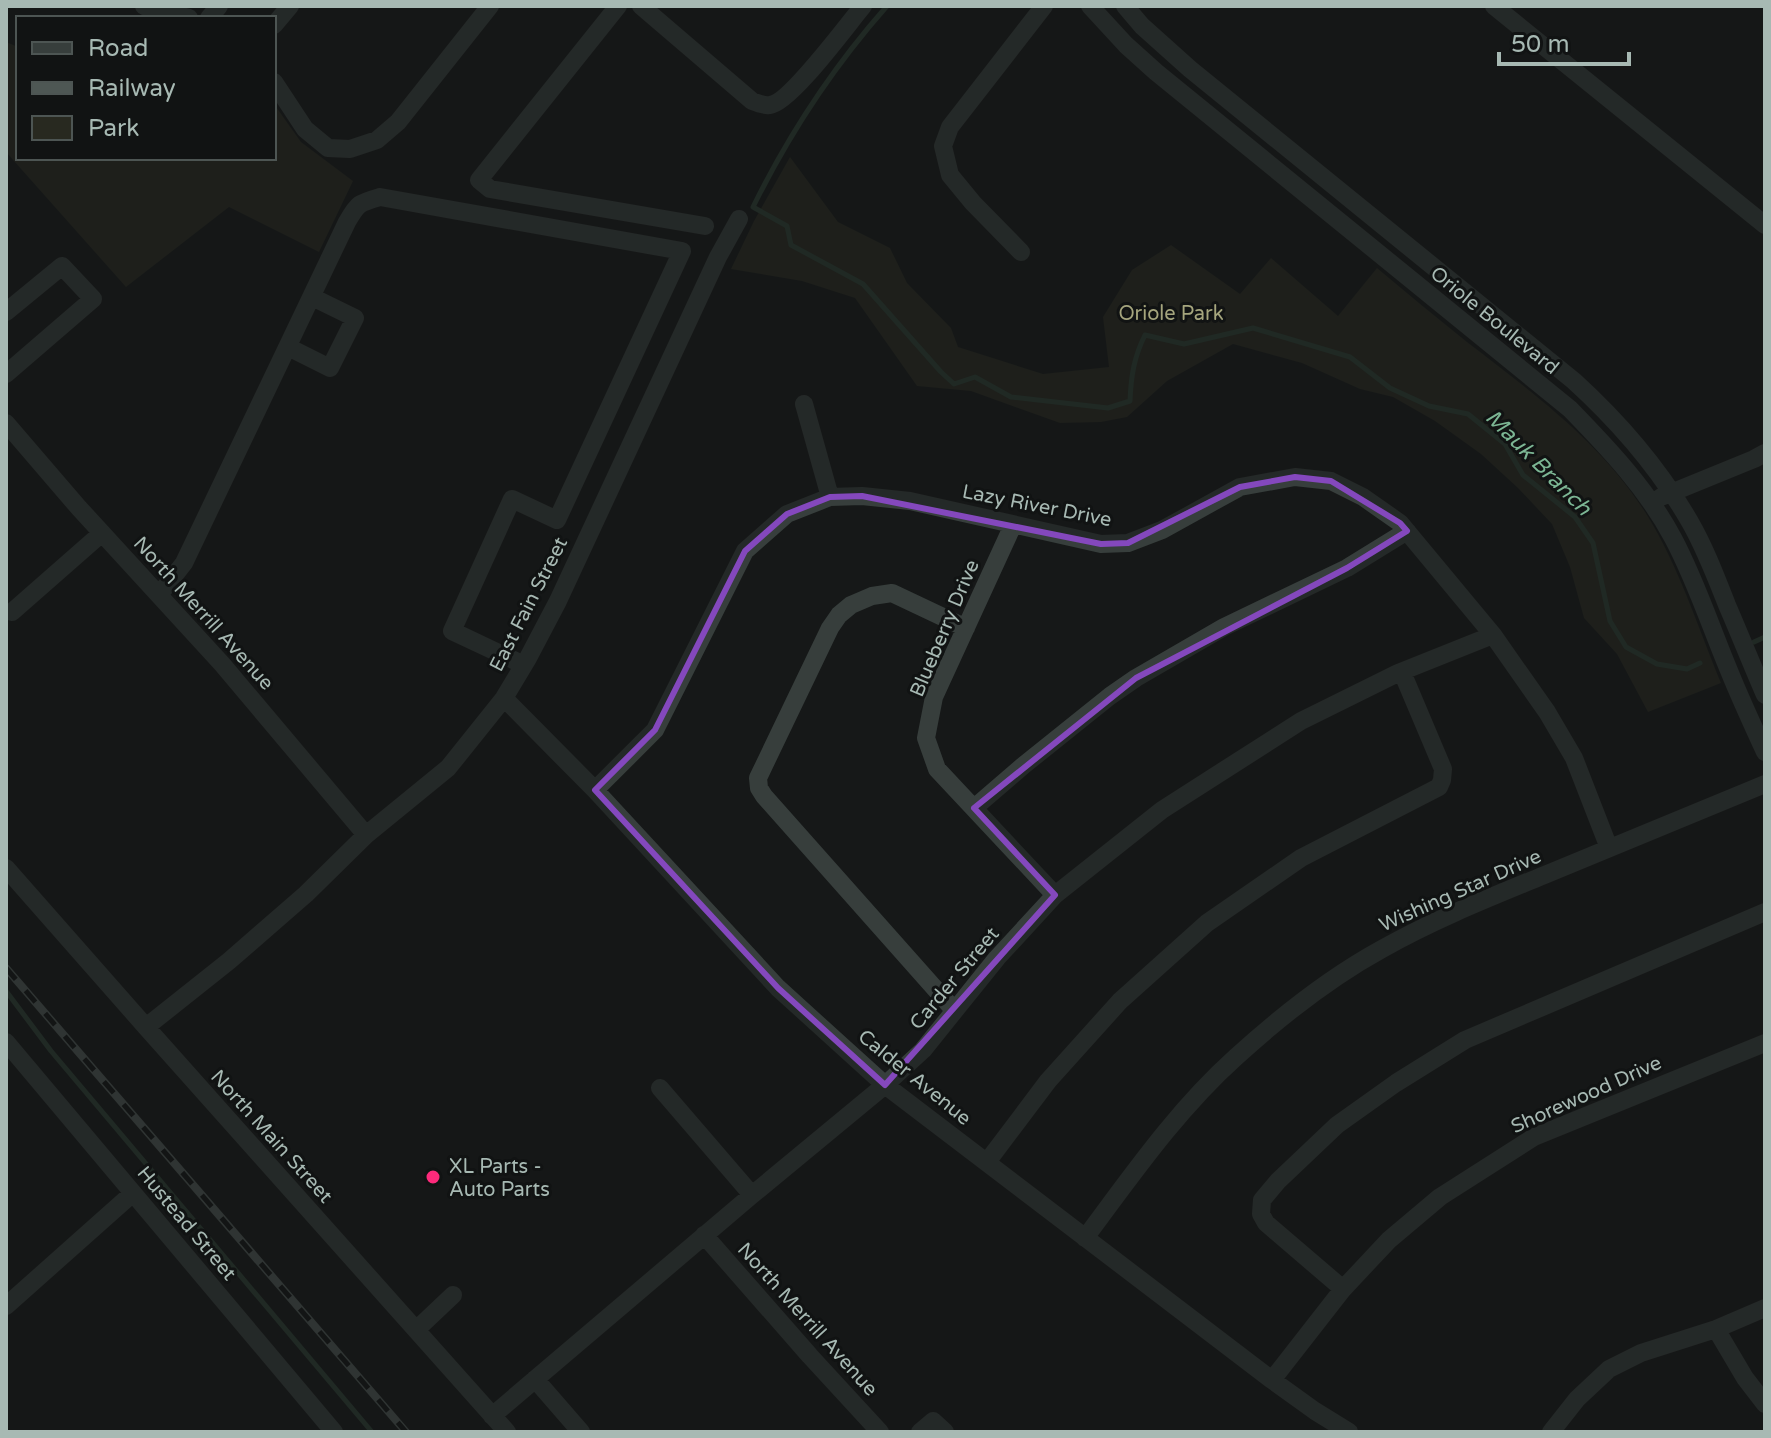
<svg xmlns="http://www.w3.org/2000/svg" width="1771" height="1438" font-family="'Varela Round',sans-serif">
  <rect width="100%" height="100%" fill="#161818"/>
  <path fill="#282920" d="M6 42 18 47V158H274V104L301 142 353 181 319 252 229 207 126 287 6 152Z
    M790 157 838 222 890 248 907 283 951 328 958 347 1043 374 1109 367 1103 317 1132 270 1171 245 1240 294 1271 258 1338 316 1377 268C1407 293 1437 318 1467 342 1533 393 1602 443 1647 515 1679 567 1698 627 1721 683L1648 712 1617 654 1584 618 1570 567 1552 524 1518 488 1481 454 1435 421 1393 397 1360 389 1302 363 1233 344 1167 381 1127 417 1101 422 1060 423 971 391 917 386 855 298 802 281 731 269 754 221Z"/>
  <g fill="none" stroke-linecap="round" stroke-linejoin="round">
    <path stroke="#2d3f34" stroke-width="5" d="M887 6C833 67 789 134 753 207L787 226 791 245 863 284 941 372 954 384 975 377 1011 397 1108 408 1130 401C1131 376 1134 357 1145 335L1184 344 1253 328 1350 357 1390 388 1429 406 1468 414 1505 444 1523 475 1575 517 1593 543 1610 621 1626 647 1657 664 1687 669 1700 663
      M1754 642 1765 637
      M6 991 51 1051 372 1432"/>
    <path stroke="#373e3c" stroke-width="18" d="M144 6 189 18
      M618 6 479 180 490 189 705 226
      M641 6 752 101C757 103 765 106 770 105 790 103 847 25 863 6
      M1090 6 1126 45 1156 72 1570 409C1608 448 1647 489 1673 538 1696 581 1711 628 1730 673 1741 700 1753 726 1765 752
      M1125 6 1142 26 1190 69 1574 381C1619 422 1659 468 1690 522 1705 548 1716 577 1727 605 1740 635 1752 665 1765 695
      M1494 6 1765 225
      M209 18 219 6
      M274 25 290 6
      M274 82 305 129 328 148 350 149 377 140 398 122 490 6
      M1021 252 973 203 950 175 943 146 950 127 1044 6
      M6 312 62 266 93 299 6 374
      M288 347 330 368 355 318 312 297
      M804 404 830 497
      M6 423 79 508 222 664 366 835
      M1661 497 1754 459 1765 453
      M1013 525 934 697 926 738 937 769 1055 895
      M159 595 184 563 347 222C358 203 359 203 380 197L682 251 557 520 512 499 452 631 524 665
      M12 612 102 533
      M504 698 595 790 778 988 885 1085 1272 1380 1315 1411 1349 1432
      M595 790 655 730 745 551 787 514 830 497 862 496 910 501 1101 544 1128 543 1162 530 1240 487 1295 477 1331 481 1363 497 1400 523 1493 635 1547 712 1574 758 1609 848
      M974 808 1024 765 1110 696 1136 678 1224 627 1347 568 1407 531
      M6 868 146 1027 507 1432
      M954 1010 764 796 759 788 758 778 830 628 839 615 851 605 872 596 892 593 966 628
      M146 1027 229 961 306 894 366 835 448 768 504 698 528 658 558 601 718 257 739 219
      M6 1042 334 1432
      M660 1088 752 1195
      M987 1162 1048 1081 1120 1001 1207 923 1301 858 1439 787 1442 780 1443 769 1402 672
      M704 1235 810 1356 880 1432
      M1085 1238C1132 1175 1177 1110 1236 1057 1280 1017 1329 978 1382 949 1435 919 1491 897 1547 874 1620 844 1692 814 1765 784
      M1343 1289 1266 1223 1261 1214 1262 1200 1278 1181 1337 1125 1396 1083 1465 1040 1765 912
      M6 1306 133 1193
      M1716 1329 1745 1378 1765 1404
      M416 1330 453 1295
      M535 1379 581 1432
      M1272 1380 1343 1289 1389 1240 1440 1197 1534 1137 1765 1043
      M492 1416 752 1195 885 1085 923 1050 997 958 1055 895 1162 810 1301 721 1398 673 1493 635
      M920 1432 933 1421 945 1432
      M1551 1432 1577 1399 1609 1369 1641 1353 1716 1329 1765 1308"/>
    <defs>
      <path id="rail" d="M6 968 406 1432"/>
    </defs>
    <use href="#rail" stroke="#4e5754" stroke-width="8"/>
    <use href="#rail" stroke="#111313" stroke-width="5" stroke-dasharray="15" stroke-linecap="butt"/>
  </g>
  <path d="M0 0H1771V1438H0ZM1295 477 1331 481 1400 523 1407 531 1347 568 1136 678 974 808 1055 895 885 1085 778 988 595 790 655 730 745 551 787 514 830 497 862 496 1101 544 1128 543 1240 487Z" fill="#161818" fill-opacity=".55" fill-rule="evenodd"/>
  <path fill="none" stroke="#8448bd" stroke-width="6" stroke-linejoin="round" d="M1295 477 1331 481 1400 523 1407 531 1347 568 1136 678 974 808 1055 895 885 1085 778 988 595 790 655 730 745 551 787 514 830 497 862 496 1101 544 1128 543 1240 487Z"/>
  <circle fill="#fd2a7b" stroke="#111313" stroke-width="3" cx="433" cy="1177" r="8"/>
  <g text-anchor="middle" stroke-width="6" stroke-linejoin="round" paint-order="stroke">
    <g font-size="20" fill="#a5a57d" stroke="#111313">
      <text x="1171" y="320">Oriole Park</text>
    </g>
    <g font-size="20" fill="#a7b9b3" stroke="#111313">
      <text transform="translate(1495 320) rotate(39)" y="7">Oriole Boulevard</text>
      <text transform="translate(1037 505) rotate(11)" y="7">Lazy River Drive</text>
      <text transform="translate(528 604) rotate(-63)" y="7">East Fain Street</text>
      <text transform="translate(204 613) rotate(48)" y="7">North Merrill Avenue</text>
      <text transform="translate(944 628) rotate(-67)" y="7">Blueberry Drive</text>
      <text transform="translate(1460 890) rotate(-24)" y="7">Wishing Star Drive</text>
      <text transform="translate(954 978) rotate(-50)" y="7">Carder Street</text>
      <text transform="translate(915 1077) rotate(39)" y="7">Calder Avenue</text>
      <text transform="translate(1586 1094) rotate(-24)" y="7">Shorewood Drive</text>
      <text transform="translate(272 1136) rotate(48)" y="7">North Main Street</text>
      <text transform="translate(187 1223) rotate(50)" y="7">Hustead Street</text>
      <text transform="translate(808 1319) rotate(48)" y="7">North Merrill Avenue</text>
    </g>
    <g font-size="20" fill="#a7b9b3" stroke="#111313" text-anchor="start">
      <text x="449" y="1173">XL Parts -<tspan x="449" dy="23">Auto Parts</tspan></text>
    </g>
    <g font-size="22" font-style="italic" fill="#7cb694" stroke="#111313">
      <text transform="translate(1539 462) rotate(45)" y="8">Mauk Branch</text>
    </g>
  </g>
  <rect width="1771" height="1438" fill="none" stroke="#a7b9b3" stroke-width="16"/>
  <rect x="16" y="16" width="260" height="144" fill="#111313" stroke="#4d5553" stroke-width="2"/>
  <rect x="32" y="42" width="40" height="12" fill="#373e3c" stroke="#4d5553" stroke-width="2"/>
  <text x="88" y="56" font-size="24" fill="#a7b9b3">Road</text>
  <rect x="32" y="82" width="40" height="12" fill="#4e5754" stroke="#4d5553" stroke-width="2"/>
  <text x="88" y="96" font-size="24" fill="#a7b9b3">Railway</text>
  <rect x="32" y="116" width="40" height="24" fill="#282920" stroke="#4d5553" stroke-width="2"/>
  <text x="88" y="136" font-size="24" fill="#a7b9b3">Park</text>
  <path d="M1499 52v12h130v-12" fill="none" stroke="#a7b9b3" stroke-width="4"/>
  <text x="1511" y="52" font-size="24" fill="#a7b9b3" stroke="#111313" stroke-width="6" paint-order="stroke">50 m</text>
</svg>
